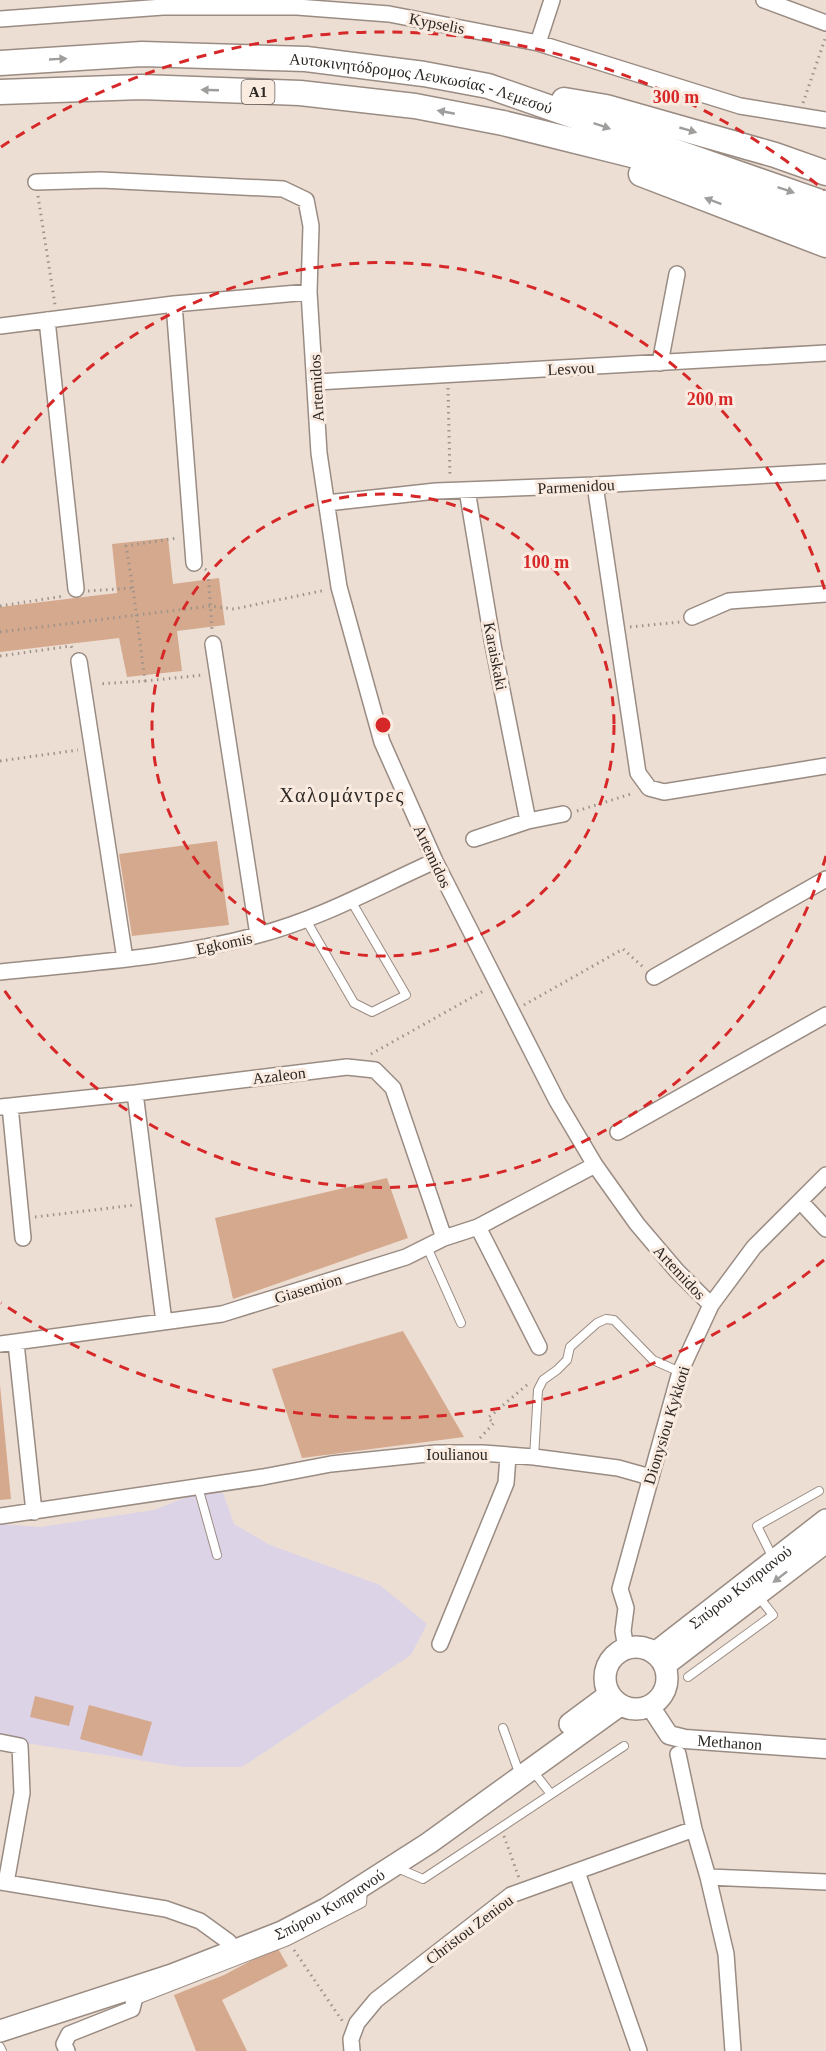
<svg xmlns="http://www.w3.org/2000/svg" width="826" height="2051" font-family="'Times New Roman',serif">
  <rect width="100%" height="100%" fill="#edded4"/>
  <path fill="#dcd3e7" d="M223 1493 234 1524 270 1545 380 1585 427 1624 411 1655 242 1767H184L25 1743 0 1737V1524L40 1527 154 1510 194 1494Z"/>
  <path fill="#d5a98d" d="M168 538 173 584 219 578 225 625 177 631 182 671 127 677 119 638 0 652V607L117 593 112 544Z
    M217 841 229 925 132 936 119 854Z
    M387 1178 408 1238 233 1299 215 1218Z
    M403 1331 464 1437 302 1458 272 1369Z
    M0 1385 11 1499 0 1500Z
    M35 1696 74 1706 69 1726 30 1717Z
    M89 1705 152 1722 142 1756 80 1739Z
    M277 1947 288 1966 222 2000 247 2051H196L174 1995 224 1975Z"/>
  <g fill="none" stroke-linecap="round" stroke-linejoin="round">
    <defs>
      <path id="service" d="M306 920 354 1003 372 1012 406 995 350 899
        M427 1247 461 1323
        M534 1457 538 1390 543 1380 557 1370 567 1360 570 1347 597 1323 606 1319 614 1320 653 1360 680 1372
        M198 1487 217 1555
        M774 1560 757 1526 819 1491
        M688 1677 773 1615 758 1596
        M503 1728 517 1767
        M532 1770 551 1794
        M395 1867 423 1879 624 1746
        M134 2001 288 1941 362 1903 363 1889
        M0 2047 2 2051"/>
      <path id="minor" d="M764 0 826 23
        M0 19 163 7H297L389 14 538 43 740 106 826 120
        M538 43 552 0
        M36 182 101 180 283 189 306 200 311 226 309 292 319 453 339 587 382 742 435 861 557 1101 595 1165 637 1224 677 1271 711 1305
        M174 304 194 563
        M47 320 76 589
        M0 326 174 304 309 292
        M660 363 677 274
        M316 382 826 353
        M595 485 638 773 649 788 664 792 826 766
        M467 490 493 645 528 821
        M327 503 436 491 595 485 826 472
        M692 617 729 601 826 594
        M213 644 258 935
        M79 661 125 959
        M474 839 528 821 563 814
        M0 972C86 963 174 958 258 935 320 919 377 887 435 861
        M654 977 826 879
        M135 1093 164 1322
        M10 1106 23 1238
        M0 1107 135 1093 347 1067 375 1070 393 1088 444 1238
        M618 1132 826 1015
        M800 1201 826 1229
        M478 1227 539 1347
        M16 1343 34 1512
        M0 1344 222 1314 406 1257 444 1238 478 1227 595 1165
        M0 1516 263 1477 331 1464 436 1453H483L534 1457 618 1468 650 1477
        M440 1644 506 1483 508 1456
        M626 1648 623 1631 626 1608 620 1589 680 1372 711 1305 754 1247 826 1175
        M0 1742 20 1746 22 1793 6 1883
        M678 1754 694 1829 708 1877 726 1954 733 2051
        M577 1872 639 2051
        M708 1877 826 1882
        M0 1882 166 1909 200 1921 229 1942
        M67 2051 64 2044 69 2034 132 2009 134 2001 127 1989
        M352 2051 351 2039 357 2023 376 2000 511 1895 694 1829"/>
      <g id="tertiary">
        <path id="s1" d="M650 1706 669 1735 685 1739 826 1749"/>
      </g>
      <g id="secondary">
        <circle cx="636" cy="1678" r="31"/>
        <path id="s2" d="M655 1653 826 1520"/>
        <path d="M665 1665 826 1542"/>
        <path d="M570 1724 609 1695"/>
        <path id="s3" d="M0 2031 172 1975 282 1932 326 1909 429 1843 620 1705"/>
      </g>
      <g id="trunk">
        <path id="s4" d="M0 63 142 54 306 59 424 74 488 86 826 204"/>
        <path d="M0 92 141 87 300 93 415 106 503 123 648 159 826 224"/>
        <path d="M564 100 606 107 775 155 826 173"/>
        <path d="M641 174 826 245"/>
      </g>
    </defs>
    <use href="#service" stroke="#9a8c83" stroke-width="10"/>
    <use href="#minor" stroke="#9a8c83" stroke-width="18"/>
    <use href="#tertiary" stroke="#9a8c83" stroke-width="21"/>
    <use href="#secondary" stroke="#9a8c83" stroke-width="24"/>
    <use href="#trunk" stroke="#9a8c83" stroke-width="27"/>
    <path stroke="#9e938b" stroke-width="3" stroke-dasharray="1.5 4.5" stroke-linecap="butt" d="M803 103 826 36
      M38 196 55 305
      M448 388 450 477
      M205 569 208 571 212 630
      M133 588 126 546 177 538
      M88 591 133 588 145 681 98 684
      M0 606 64 596
      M630 627 680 622
      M0 632 210 606 234 609 326 590
      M0 656 71 646 72 648
      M145 681 203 675
      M0 761 78 750
      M577 811 634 793
      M524 1005 623 949 643 967
      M371 1054 485 990
      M35 1217 135 1205
      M480 1438 494 1423 488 1418 528 1384
      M504 1836 519 1878
      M294 1950 343 2022"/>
    <use href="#service" stroke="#fff" stroke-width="8"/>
    <use href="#minor" stroke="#fff" stroke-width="15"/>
    <use href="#tertiary" stroke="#fff" stroke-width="18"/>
    <use href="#secondary" stroke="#fff" stroke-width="21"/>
    <use href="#trunk" stroke="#fff" stroke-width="24"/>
  </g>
  <defs><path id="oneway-solid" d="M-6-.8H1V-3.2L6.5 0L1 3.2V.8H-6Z" transform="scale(1.5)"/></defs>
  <g fill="#a09e9c">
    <use href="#oneway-solid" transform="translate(58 59) rotate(-3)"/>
    <use href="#oneway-solid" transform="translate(210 90) rotate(-178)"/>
    <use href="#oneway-solid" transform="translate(446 112) rotate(-169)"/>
    <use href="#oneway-solid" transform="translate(602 126) rotate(19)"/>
    <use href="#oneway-solid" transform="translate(688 130) rotate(16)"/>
    <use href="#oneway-solid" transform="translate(786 190) rotate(19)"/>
    <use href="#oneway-solid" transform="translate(713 201) rotate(-159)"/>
    <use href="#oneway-solid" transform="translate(780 1577) rotate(142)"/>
  </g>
  <g fill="none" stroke="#d62828" stroke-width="3" stroke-dasharray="10 8">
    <circle cx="383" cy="725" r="231"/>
    <path d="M826 856A462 462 0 0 1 2 987M2 463A462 462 0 0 1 826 594"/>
    <path d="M824 1260A693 693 0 0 1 1 1303M1 147A693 693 0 0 1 824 190"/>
  </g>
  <g text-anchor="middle" stroke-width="6" stroke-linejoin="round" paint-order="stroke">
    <rect fill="#faebe1" stroke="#6a625d" stroke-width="1.5" x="241.5" y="80" width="33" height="24" rx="4.5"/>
    <g font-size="15" font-weight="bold" fill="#2d2824">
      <text x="258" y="97">A1</text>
    </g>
    <g font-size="16" fill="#2d2824" stroke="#faebe1">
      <text transform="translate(437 23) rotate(11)" y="6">Kypselis</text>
      <text dy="6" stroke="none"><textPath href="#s4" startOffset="424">Αυτοκινητόδρομος Λευκωσίας - Λεμεσού</textPath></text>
      <text transform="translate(571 368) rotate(-3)" y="6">Lesvou</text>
      <text transform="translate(316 388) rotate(-93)" y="6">Artemidos</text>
      <text transform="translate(576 486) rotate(-3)" y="6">Parmenidou</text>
      <text transform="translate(496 656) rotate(79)" y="6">Karaiskaki</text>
      <text transform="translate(433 856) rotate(65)" y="6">Artemidos</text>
      <text transform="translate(224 943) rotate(-12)" y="6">Egkomis</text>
      <text transform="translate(279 1075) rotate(-7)" y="6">Azaleon</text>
      <text transform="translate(680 1272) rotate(47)" y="6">Artemidos</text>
      <text transform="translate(308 1288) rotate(-17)" y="6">Giasemion</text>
      <text transform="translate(666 1425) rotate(-73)" y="6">Dionysiou Kykkoti</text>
      <text x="457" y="1460">Ioulianou</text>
      <text dy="6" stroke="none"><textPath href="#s2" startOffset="108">Σπύρου Κυπριανού</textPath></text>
      <text dy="6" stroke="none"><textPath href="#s1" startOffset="96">Methanon</textPath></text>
      <text dy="6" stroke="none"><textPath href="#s3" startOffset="354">Σπύρου Κυπριανού</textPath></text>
      <text transform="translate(469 1929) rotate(-37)" y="6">Christou Zeniou</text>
    </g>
    <g font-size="20" letter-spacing="1.5" fill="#2d2824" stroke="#faebe1">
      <text x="342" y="802">Χαλομάντρες</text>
    </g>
  </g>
  <circle cx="383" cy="725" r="9" fill="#d62828" stroke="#faebe1" stroke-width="3"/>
  <g font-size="18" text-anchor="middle" font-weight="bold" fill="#d62828" stroke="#faebe1" stroke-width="6" stroke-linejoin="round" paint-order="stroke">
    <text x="676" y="103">300 m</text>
    <text x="710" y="405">200 m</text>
    <text x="546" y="568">100 m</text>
  </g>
</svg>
